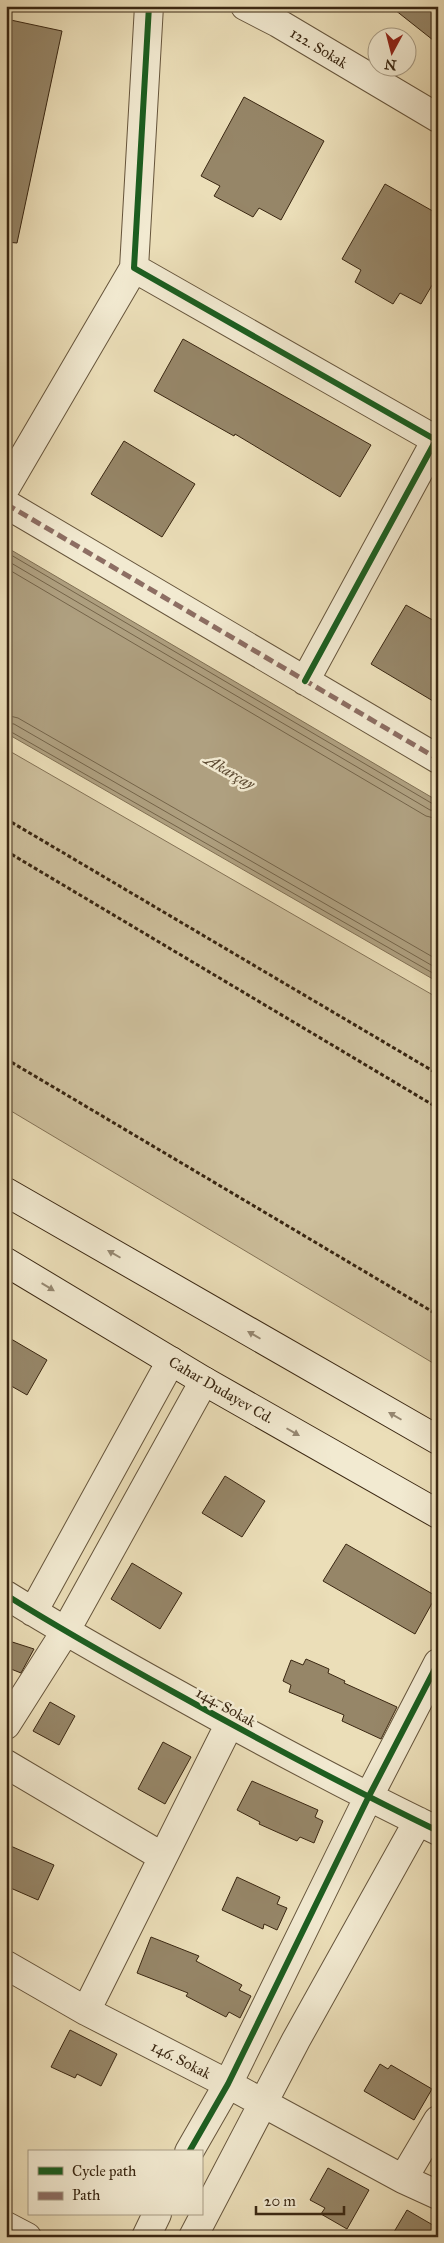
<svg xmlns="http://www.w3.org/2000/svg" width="444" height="2243" font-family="'IM FELL Great Primer',serif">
  <rect width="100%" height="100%" fill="#ebdeb8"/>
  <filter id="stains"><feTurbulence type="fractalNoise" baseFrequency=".004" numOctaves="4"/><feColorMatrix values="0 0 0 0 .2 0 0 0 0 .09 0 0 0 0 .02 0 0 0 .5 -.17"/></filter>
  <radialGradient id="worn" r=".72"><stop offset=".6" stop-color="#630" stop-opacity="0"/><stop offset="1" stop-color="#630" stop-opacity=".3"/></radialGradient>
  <path fill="#cdbf9c" stroke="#847357" d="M6 749 438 998V1366L6 1108Z"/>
  <path fill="#afa080" stroke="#807054" d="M6 547 438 801V982L6 733Z"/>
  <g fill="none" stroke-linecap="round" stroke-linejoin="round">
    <path stroke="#746449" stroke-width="1" d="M6 552 433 804 438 805
      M6 560 430 810 438 811
      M6 568 426 816 438 819
      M6 715 18 718 438 960
      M6 723 14 724 438 969
      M6 729 438 976"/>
  </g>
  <path fill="#968668" stroke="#3a2712" d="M390 6H438V44Z
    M6 19 62 31 17 243 6 242Z
    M244 97 324 141 281 220 259 208 253 217 214 196 220 186 201 176Z
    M385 184 438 214V275L421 304 400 293 393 304 355 282 361 270 342 259Z
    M183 339 371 445 340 497 235 434 234 436 154 391Z
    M124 441 195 484 162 537 91 494Z
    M406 605 438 623V704L371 664Z
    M6 1336 47 1360 27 1395 6 1383Z
    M225 1476 265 1501 242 1537 202 1513Z
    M346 1544 436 1596 415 1634 323 1581Z
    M132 1563 182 1593 160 1629 111 1599Z
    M6 1640 34 1649 21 1673 6 1667Z
    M306 1659 329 1669 328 1673 345 1681 344 1683 397 1707 381 1739 342 1721 344 1715 289 1692 291 1685 283 1681 291 1660 303 1665Z
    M50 1702 75 1716 59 1745 33 1731Z
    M163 1742 191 1757 165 1804 138 1789Z
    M252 1781 318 1810 315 1817 323 1821 314 1843 300 1837 297 1841 259 1824 260 1822 237 1810Z
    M6 1844 54 1865 38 1900 6 1886Z
    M237 1877 280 1897 277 1904 287 1908 277 1930 264 1924 263 1929 222 1910Z
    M151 1937 199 1956 196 1961 242 1985 239 1990 251 1996 240 2018 229 2012 226 2017 186 1996 188 1993 137 1973Z
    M70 2030 117 2054 101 2086 77 2074 75 2078 51 2067Z
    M380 2064 388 2069 391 2065 432 2089 414 2120 364 2091Z
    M328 2168 369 2190 347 2229 321 2214 325 2208 310 2200Z
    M407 2210 438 2228V2237H391Z"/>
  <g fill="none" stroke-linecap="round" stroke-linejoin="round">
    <defs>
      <path id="street" d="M149 6 134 268 436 440 305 681
        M245 6 278 23 438 118
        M6 487 134 268
        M6 504 438 759
        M6 1595C62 1630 119 1662 177 1694 263 1742 349 1788 438 1831
        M33 1612 171 1361
        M6 1725 65 1632 204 1381
        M6 1764 163 1857
        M6 1965 86 2011 228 2084 403 2179 438 2195
        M86 2011 230 1723
        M189 2152 228 2084 368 1798 438 1663
        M403 2179 438 2120
        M6 2226 27 2237
        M146 2237 157 2214
        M193 2237 296 2040 418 1821"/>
      <path id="secondary" d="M6 1192 438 1440
        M6 1262 204 1381 438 1514"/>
    </defs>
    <use href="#street" stroke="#66553c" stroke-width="30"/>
    <use href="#secondary" stroke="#3a2712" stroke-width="30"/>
    <path stroke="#3a2712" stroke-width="3" stroke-dasharray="4 2.5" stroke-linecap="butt" d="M6 819 438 1074
      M6 851 438 1108
      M6 1059 438 1315"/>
    <use href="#street" stroke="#f2ead1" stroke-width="28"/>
    <use href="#secondary" stroke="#f2ead1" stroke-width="28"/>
    <path stroke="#8d6e63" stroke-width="5" stroke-dasharray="10 5" stroke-linecap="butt" d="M6 504 438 759"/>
    <defs>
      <path id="cycleway" d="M149 6 134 268 436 440 305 681
        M6 1595C62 1630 119 1662 177 1694 263 1742 349 1788 438 1831
        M189 2152 228 2084 368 1798 438 1663"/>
    </defs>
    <use href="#cycleway" stroke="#f2ead1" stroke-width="9"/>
    <use href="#cycleway" stroke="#1b5e20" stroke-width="6"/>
  </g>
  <defs><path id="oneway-solid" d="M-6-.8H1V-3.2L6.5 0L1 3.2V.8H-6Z" transform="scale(1.25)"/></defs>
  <g fill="#968872">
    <use href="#oneway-solid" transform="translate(114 1254) rotate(-150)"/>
    <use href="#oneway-solid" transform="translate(48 1287) rotate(31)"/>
    <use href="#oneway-solid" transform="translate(254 1335) rotate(-150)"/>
    <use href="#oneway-solid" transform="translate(395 1416) rotate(-150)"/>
    <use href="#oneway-solid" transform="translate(293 1432) rotate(30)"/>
  </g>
  <g text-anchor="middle" stroke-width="5" stroke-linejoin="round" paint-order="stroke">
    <g font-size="15" fill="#3a2712" stroke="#f2ead1">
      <text transform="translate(319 48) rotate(31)" y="5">122. Sokak</text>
      <text transform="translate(221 1390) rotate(30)" y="5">Cahar Dudayev Cd.</text>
      <text transform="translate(226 1707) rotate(29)" y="5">144. Sokak</text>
      <text transform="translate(181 2060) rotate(27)" y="5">146. Sokak</text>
    </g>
    <g font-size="16" font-style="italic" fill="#5d4b33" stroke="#f2ead1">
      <text transform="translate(230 771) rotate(30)" y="6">Akarçay</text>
    </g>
  </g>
  <rect width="444" height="2243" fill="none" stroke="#ebdeb8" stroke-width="25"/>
  <rect x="8" y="8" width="429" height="2228" fill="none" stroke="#3a2712" stroke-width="2.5"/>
  <rect x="12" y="12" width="419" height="2218" fill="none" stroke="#3a2712"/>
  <rect x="28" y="2150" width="175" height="65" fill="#f2ead1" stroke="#a89c85"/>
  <rect x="38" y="2167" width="25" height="8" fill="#1b5e20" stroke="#a89c85"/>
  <text x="72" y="2176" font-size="15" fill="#3a2712">Cycle path</text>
  <rect x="38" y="2192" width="25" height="8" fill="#8d6e63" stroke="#a89c85"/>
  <text x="72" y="2200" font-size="15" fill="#3a2712">Path</text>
  <g transform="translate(392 52) rotate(187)"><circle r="24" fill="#f2ead1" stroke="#a89c85"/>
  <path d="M0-4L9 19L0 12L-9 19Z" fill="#8f2418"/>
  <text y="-8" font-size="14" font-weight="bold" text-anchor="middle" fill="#3a2712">N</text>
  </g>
  <path d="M256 2206v8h88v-8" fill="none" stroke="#3a2712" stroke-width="2.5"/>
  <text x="264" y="2206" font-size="15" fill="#3a2712" stroke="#f2ead1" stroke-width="4" paint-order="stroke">20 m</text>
  <rect width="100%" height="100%" filter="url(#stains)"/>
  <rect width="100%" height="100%" fill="url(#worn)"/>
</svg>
